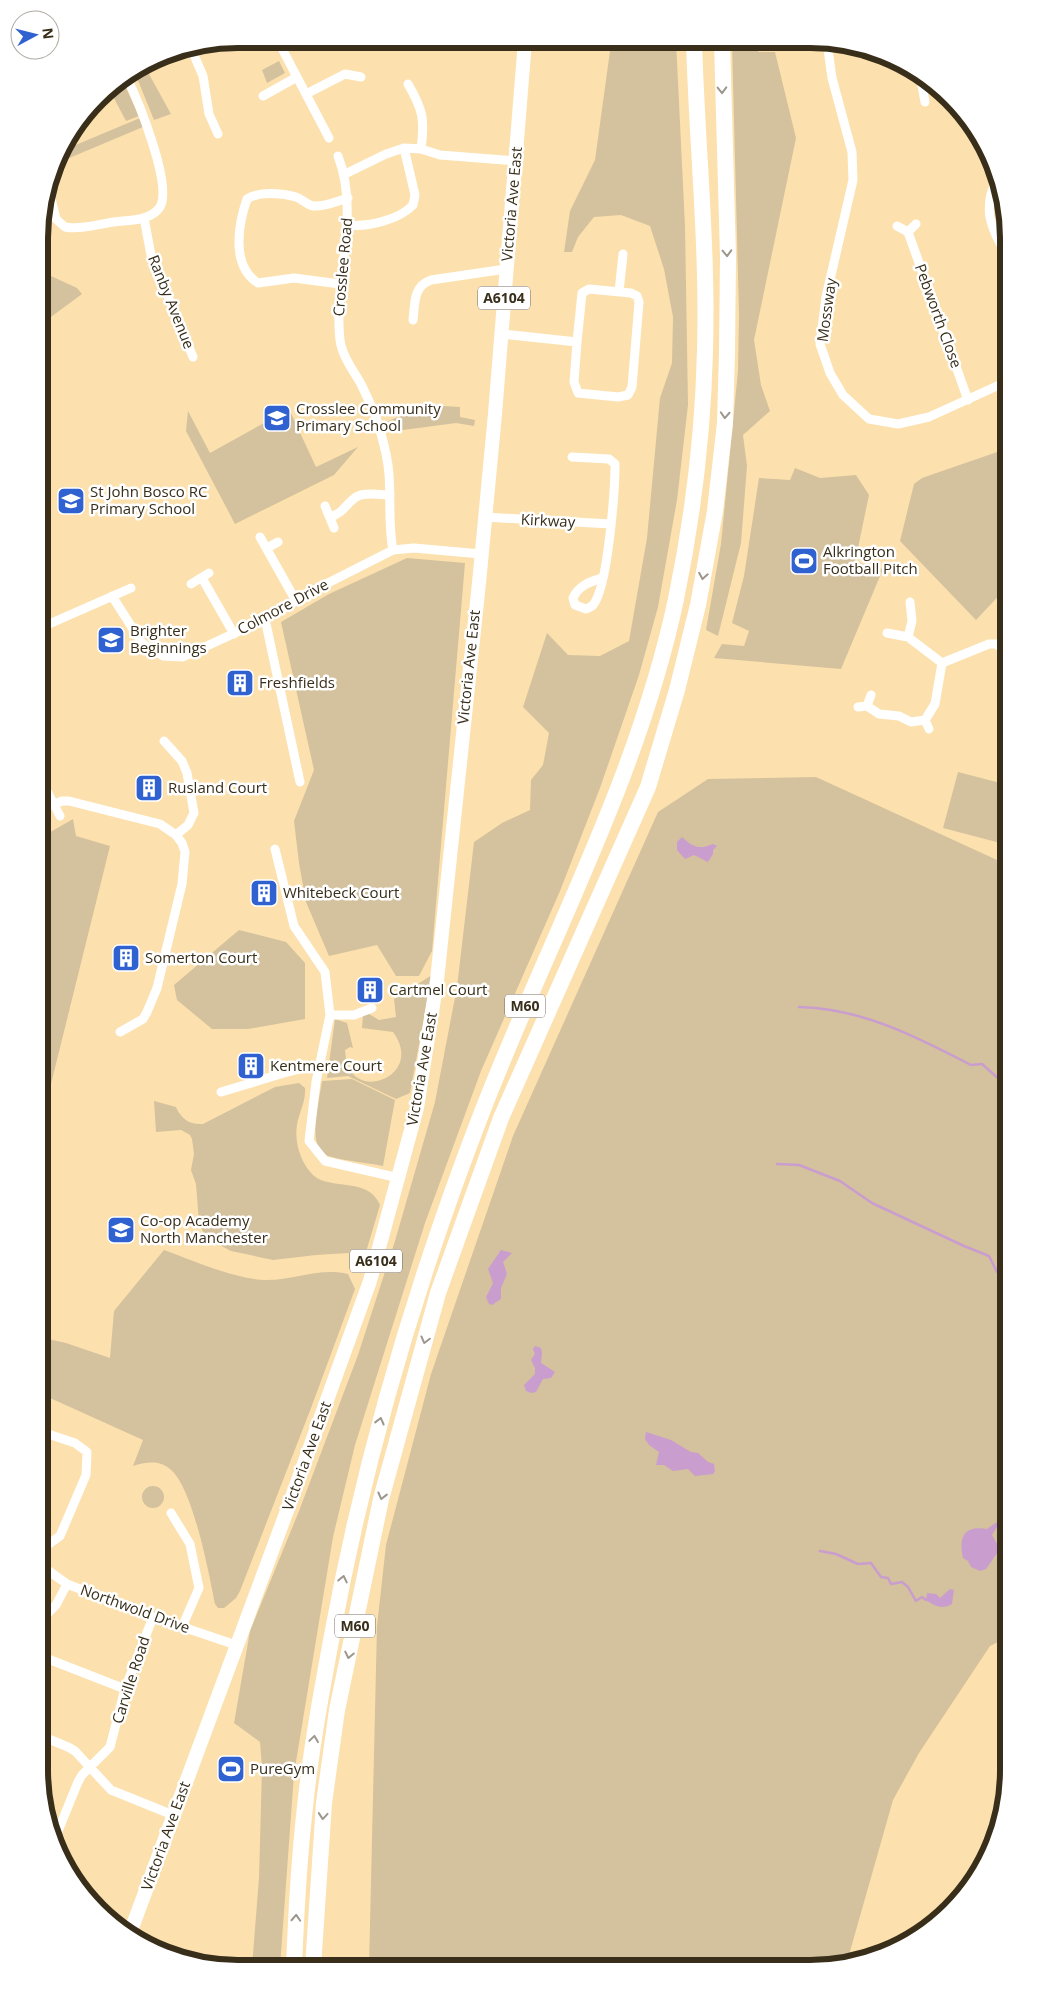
<svg xmlns="http://www.w3.org/2000/svg" width="1047" height="2007" font-family="'Open Sans',sans-serif">
  <rect width="100%" height="100%" fill="#fce1ae"/>
  <path fill="#d4c19d" d="M631 41H676L685 226 688 405 677 500 658 607 639 675 600 788 560 891 481 1071 425 1223 355 1445 333 1537 294 1774 280 1967H252L259 1878 262 1767 260 1742 234 1723 250 1631 299 1511 358 1355 395 1241 435 1102 457 987 474 842 502 823 530 810 531 780 543 765 549 733 523 707 547 633 568 655 600 656 629 641 647 538 660 398 672 363 673 317 664 269 650 226 621 215 594 217 578 237 572 252H564L570 211 595 160 610 51Z
    M732 42H759L758 52H775L796 138 754 340 761 385 770 411 743 435 747 466 741 543 718 636 706 630 721 544 738 371 739 314Z
    M279 61 285 73 267 83 262 70Z
    M144 65 171 114 154 120 135 73 134 71Z
    M122 79 139 116 126 121 108 87Z
    M140 118 143 127 55 164 59 152Z
    M40 271 77 288 82 294 40 325Z
    M426 405 460 407V417L475 420 474 426 456 423 388 432 384 423Z
    M289 409 316 467 358 447 334 475 235 524 186 431 188 411 210 453Z
    M1003 450 1008 461V560L1006 562 1008 564V586L976 620 900 541 914 484 922 478Z
    M795 468 820 478 856 475 869 495 855 562 883 569 841 669 714 658 722 644 744 646 749 631 732 623 744 576 759 478 790 480Z
    M407 558 465 563 432 951 419 976H396L377 945 329 956 306 902 299 863 294 821 314 770 281 622 329 594Z
    M958 772 1008 785V845L943 828Z
    M816 777 1008 865V1637L990 1646 919 1753 893 1800 847 1962 809 1968 369 1967 377 1626 386 1545 431 1374 513 1136 658 812 708 779Z
    M73 819 76 836 110 846 50 1088 39 1092 40 838Z
    M239 930 286 942 305 963V1019L248 1029H212L177 1000 174 985Z
    M432 975 410 1093 396 1099 348 1076 327 1078 335 1019 347 1023 353 1048 350 1047 345 1050C346 1058 346 1066 352 1073 371 1096 421 1070 393 1032L362 1028 363 1015 369 1014 379 1020 396 1017 394 999Z
    M352 1079 395 1100 383 1166C369 1163 337 1160 326 1155 306 1145 320 1099 322 1081Z
    M299 1083 305 1088C306 1102 299 1112 297 1125 294 1143 301 1163 313 1175 330 1191 368 1176 380 1205L366 1252 316 1255 273 1260 231 1251 206 1238 199 1223 196 1184 191 1170 194 1154 192 1139 190 1135 181 1130 156 1132 154 1101 176 1107C181 1119 190 1125 203 1124L275 1087Z
    M164 1250C194 1261 232 1278 264 1280 293 1281 319 1267 348 1274L355 1289 311 1408 240 1591 236 1598 224 1608H218L215 1604C209 1574 193 1487 170 1469 159 1460 146 1462 133 1466L143 1440 39 1393V1337L66 1343 110 1358 114 1311Z
    M142 1497a11 11 0 1 1 22 0a11 11 0 1 1-22 0Z"/>
  <path fill="#ca9dcf" d="M682 837C692 847 700 850 713 844L717 846 713 850V854L708 862 694 855 685 859 677 850V842Z
    M501 1250 512 1253 503 1262 507 1274 501 1288V1299L492 1305 489 1304 486 1297 493 1283 488 1269Z
    M535 1346 541 1348 542 1352 541 1363 555 1372 551 1378 543 1379 536 1392 532 1393 526 1391 524 1385 535 1374V1368L531 1360 535 1354 533 1349Z
    M646 1432 671 1440 691 1452 698 1453 708 1462 714 1464 715 1471 713 1474 695 1476 688 1469 673 1471 664 1465H656L659 1452 649 1445 645 1439Z
    M997 1522 999 1524 992 1535 1000 1549 986 1569 980 1571 971 1567 968 1561 963 1558C958 1536 965 1525 987 1529Z
    M950 1589 954 1590 952 1604C942 1610 935 1606 926 1600L927 1593 936 1594 940 1598Z"/>
  <g fill="none" stroke-linecap="round" stroke-linejoin="round">
    <path stroke="#ca9dcf" stroke-width="2.5" d="M799 1007C861 1008 917 1037 971 1065L982 1064 1008 1087
      M777 1164 799 1165 840 1181 872 1203 964 1246 989 1256 997 1272
      M820 1551 836 1554 858 1564 871 1563 881 1577 888 1578 891 1584 902 1582 908 1587 916 1601 922 1597 926 1600"/>
    <path stroke="#fff" stroke-width="9" d="M277 39 329 138
      M827 42 832 78 852 152 853 180 826 297 820 344 830 373 843 395 869 419 898 424 929 417 1008 381
      M191 48 203 76 209 114 218 134
      M920 75 925 102
      M408 84C423 110 425 119 421 149
      M306 94 345 74 361 77
      M263 96 297 77
      M338 156C361 216 333 278 340 340 342 356 353 370 361 384 368 399 376 414 380 430 384 444 388 460 389 474 391 500 388 525 393 550
      M345 174 386 154 404 148 421 149 440 155 515 161
      M998 177C981 208 991 230 1008 257
      M48 186 56 219 65 227C80 230 99 224 114 222 128 220 151 221 160 207 173 185 137 98 126 76
      M144 218 151 255 193 357
      M916 224 908 232 968 400
      M348 225C368 227 399 220 413 205L415 195 404 148
      M897 226 908 232
      M340 284 294 278 258 283C231 266 238 225 247 199 259 191 282 193 296 197 302 199 307 205 313 206 325 207 337 201 348 198
      M619 292 623 254
      M413 320C415 304 413 286 431 280L506 269
      M502 334 577 342 582 293 589 289 631 293 637 296 639 302 632 387 628 395 618 397 578 393 574 382 577 342
      M572 457 609 459 615 464C615 489 608 588 593 605 592 606 587 609 586 609L575 605 573 598C579 585 590 582 602 578
      M325 506 334 528
      M330 517C346 512 346 502 358 496 367 492 380 495 390 495
      M485 517 611 524
      M260 537 296 601
      M267 548 278 542
      M202 578 234 634
      M191 584 209 573
      M112 596 142 643 163 656 183 657 265 619 322 586 393 550 414 548 481 554
      M265 619 300 782
      M40 628 131 588
      M887 633 908 637 942 663 989 644H996L1008 653
      M908 637 912 621 910 602
      M867 706 879 714 899 716 911 722 925 720 935 704 942 663
      M858 707 867 706 871 695
      M925 720 929 729
      M164 741 182 761 187 773 194 813 188 825 176 835
      M40 778 60 816
      M55 804 62 801H69L160 824 176 835 182 843 185 852 182 884 157 988 147 1012 143 1019 120 1032
      M275 849 294 926 325 972 330 1015 316 1082 309 1141 325 1161 399 1178
      M330 1015H354L372 1008
      M221 1092 284 1073 321 1064
      M171 1513 190 1544 199 1588 182 1627
      M39 1551 60 1536 86 1475 87 1452 75 1443 39 1431
      M39 1564 67 1584 153 1617 236 1645
      M39 1622 56 1605 67 1584
      M39 1653 43 1657 125 1689
      M39 1735 68 1747 75 1751 111 1790 173 1815
      M56 1846 58 1831 78 1782 82 1775 110 1747 125 1689 153 1617"/>
    <path stroke="#fff" stroke-width="14" d="M130 1933 288 1508 370 1281 417 1108 437 980 479 583 495 414 525 41"/>
    <path stroke="#fff" stroke-width="16" d="M294 1967C296 1914 299 1860 305 1807 311 1748 322 1689 333 1630 366 1452 417 1280 482 1112 548 941 638 779 676 599 693 517 703 434 705 351 708 248 697 145 694 42
      M313 1967 324 1803 337 1710 381 1499 438 1293 501 1118 648 787 677 690 698 605 715 511 725 423 727 352 728 257 722 42"/>
  </g>
  <defs><path id="oneway-chevron" d="M-2-3.5L2.5 0L-2 3.5" fill="none" stroke-width="1.6" stroke-linecap="round" stroke-linejoin="round" transform="scale(1.25)"/></defs>
  <g stroke="#9c968c">
    <use href="#oneway-chevron" transform="translate(722 90) rotate(89)"/>
    <use href="#oneway-chevron" transform="translate(727 253) rotate(88)"/>
    <use href="#oneway-chevron" transform="translate(725 415) rotate(93)"/>
    <use href="#oneway-chevron" transform="translate(703 576) rotate(100)"/>
    <use href="#oneway-chevron" transform="translate(425 1340) rotate(105)"/>
    <use href="#oneway-chevron" transform="translate(380 1421) rotate(-76)"/>
    <use href="#oneway-chevron" transform="translate(382 1496) rotate(104)"/>
    <use href="#oneway-chevron" transform="translate(343 1579) rotate(-78)"/>
    <use href="#oneway-chevron" transform="translate(349 1655) rotate(102)"/>
    <use href="#oneway-chevron" transform="translate(314 1739) rotate(-82)"/>
    <use href="#oneway-chevron" transform="translate(323 1816) rotate(95)"/>
    <use href="#oneway-chevron" transform="translate(296 1918) rotate(-87)"/>
  </g>
  <defs>
    <symbol id="school-square" viewBox="-11 -11 22 22"><rect x="-9" y="-9" width="18" height="18" rx="4" fill="#2f62d0" stroke="#fff"/><path d="M0-5L7-2L0 1L-7-2ZM-4 1L0 2.5L4 1V4Q0 6-4 4Z" fill="#fff"/></symbol>
    <symbol id="stadium-square" viewBox="-11 -11 22 22"><rect x="-9" y="-9" width="18" height="18" rx="4" fill="#2f62d0" stroke="#fff"/><path d="M0-5a6.5 5 0 1 0 0 10a6.5 5 0 1 0 0-10ZM-3.5-1.8h7v3.6h-7Z" fill="#fff"/></symbol>
    <symbol id="building-square" viewBox="-11 -11 22 22"><rect x="-9" y="-9" width="18" height="18" rx="4" fill="#2f62d0" stroke="#fff"/><path d="M-4-6H4V6H1V3H-1V6H-4ZM-2.5-4.3h1.7v1.8h-1.7ZM.8-4.3h1.7v1.8H.8ZM-2.5-1h1.7V.8h-1.7ZM.8-1h1.7V.8H.8Z" fill="#fff"/></symbol>
  </defs>
  <g fill-rule="evenodd">
    <use href="#school-square" x="261" y="402" width="32" height="32"/>
    <use href="#school-square" x="55" y="485" width="32" height="32"/>
    <use href="#stadium-square" x="788" y="545" width="32" height="32"/>
    <use href="#school-square" x="95" y="624" width="32" height="32"/>
    <use href="#building-square" x="224" y="667" width="32" height="32"/>
    <use href="#building-square" x="133" y="772" width="32" height="32"/>
    <use href="#building-square" x="248" y="877" width="32" height="32"/>
    <use href="#building-square" x="110" y="942" width="32" height="32"/>
    <use href="#building-square" x="354" y="974" width="32" height="32"/>
    <use href="#building-square" x="235" y="1050" width="32" height="32"/>
    <use href="#school-square" x="105" y="1214" width="32" height="32"/>
    <use href="#stadium-square" x="215" y="1753" width="32" height="32"/>
  </g>
  <g text-anchor="middle" stroke-width="5" stroke-linejoin="round" paint-order="stroke">
    <g fill="#fff" stroke="#746d5f" stroke-width="1">
      <rect x="478" y="286.5" width="52" height="23" rx="4"/>
      <rect x="505" y="994.5" width="40" height="23" rx="4"/>
      <rect x="350" y="1249.5" width="52" height="23" rx="4"/>
      <rect x="335" y="1614.5" width="40" height="23" rx="4"/>
    </g>
    <g font-size="14" font-weight="bold" fill="#382e1a">
      <text x="504" y="303">A6104</text>
      <text x="525" y="1011">M60</text>
      <text x="376" y="1266">A6104</text>
      <text x="355" y="1631">M60</text>
    </g>
    <g font-size="15" fill="#382e1a" stroke="#fff">
      <text transform="translate(512 204) rotate(-85)" y="5">Victoria Ave East</text>
      <text transform="translate(343 267) rotate(-85)" y="5">Crosslee Road</text>
      <text transform="translate(171 302) rotate(68)" y="5">Ranby Avenue</text>
      <text transform="translate(827 310) rotate(-82)" y="5">Mossway</text>
      <text transform="translate(938 316) rotate(70)" y="5">Pebworth Close</text>
      <text transform="translate(548 521) rotate(3)" y="5">Kirkway</text>
      <text transform="translate(283 607) rotate(-28)" y="5">Colmore Drive</text>
      <text transform="translate(469 667) rotate(-84)" y="5">Victoria Ave East</text>
      <text transform="translate(422 1069) rotate(-80)" y="5">Victoria Ave East</text>
      <text transform="translate(307 1456) rotate(-70)" y="5">Victoria Ave East</text>
      <text transform="translate(135 1609) rotate(20)" y="5">Northwold Drive</text>
      <text transform="translate(131 1680) rotate(-72)" y="5">Carville Road</text>
      <text transform="translate(166 1836) rotate(-70)" y="5">Victoria Ave East</text>
    </g>
    <g font-size="15" fill="#382e1a" stroke="#fff" text-anchor="start">
      <text x="296" y="414">Crosslee Community<tspan x="296" dy="17">Primary School</tspan></text>
      <text x="90" y="497">St John Bosco RC<tspan x="90" dy="17">Primary School</tspan></text>
      <text x="823" y="557">Alkrington<tspan x="823" dy="17">Football Pitch</tspan></text>
      <text x="130" y="636">Brighter<tspan x="130" dy="17">Beginnings</tspan></text>
      <text x="259" y="688">Freshfields</text>
      <text x="168" y="793">Rusland Court</text>
      <text x="283" y="898">Whitebeck Court</text>
      <text x="145" y="963">Somerton Court</text>
      <text x="389" y="995">Cartmel Court</text>
      <text x="270" y="1071">Kentmere Court</text>
      <text x="140" y="1226">Co-op Academy<tspan x="140" dy="17">North Manchester</tspan></text>
      <text x="250" y="1774">PureGym</text>
    </g>
  </g>
  <path d="M0 0H1047V2007H0ZM238 48H810A190 190 0 0 1 1000 238V1770A190 190 0 0 1 810 1960H238A190 190 0 0 1 48 1770V238A190 190 0 0 1 238 48Z" fill="#fff" fill-rule="evenodd"/>
  <path fill="none" stroke="#382e1a" stroke-width="6" d="M238 48H810A190 190 0 0 1 1000 238V1770A190 190 0 0 1 810 1960H238A190 190 0 0 1 48 1770V238A190 190 0 0 1 238 48Z"/>
  <g transform="translate(35 35) rotate(83)"><circle r="24" fill="#ffffff" stroke="#afaba3"/>
  <path d="M0-4L9 19L0 12L-9 19Z" fill="#2f62d0"/>
  <text y="-8" font-size="14" font-weight="bold" text-anchor="middle" fill="#382e1a">N</text>
  </g>
</svg>
